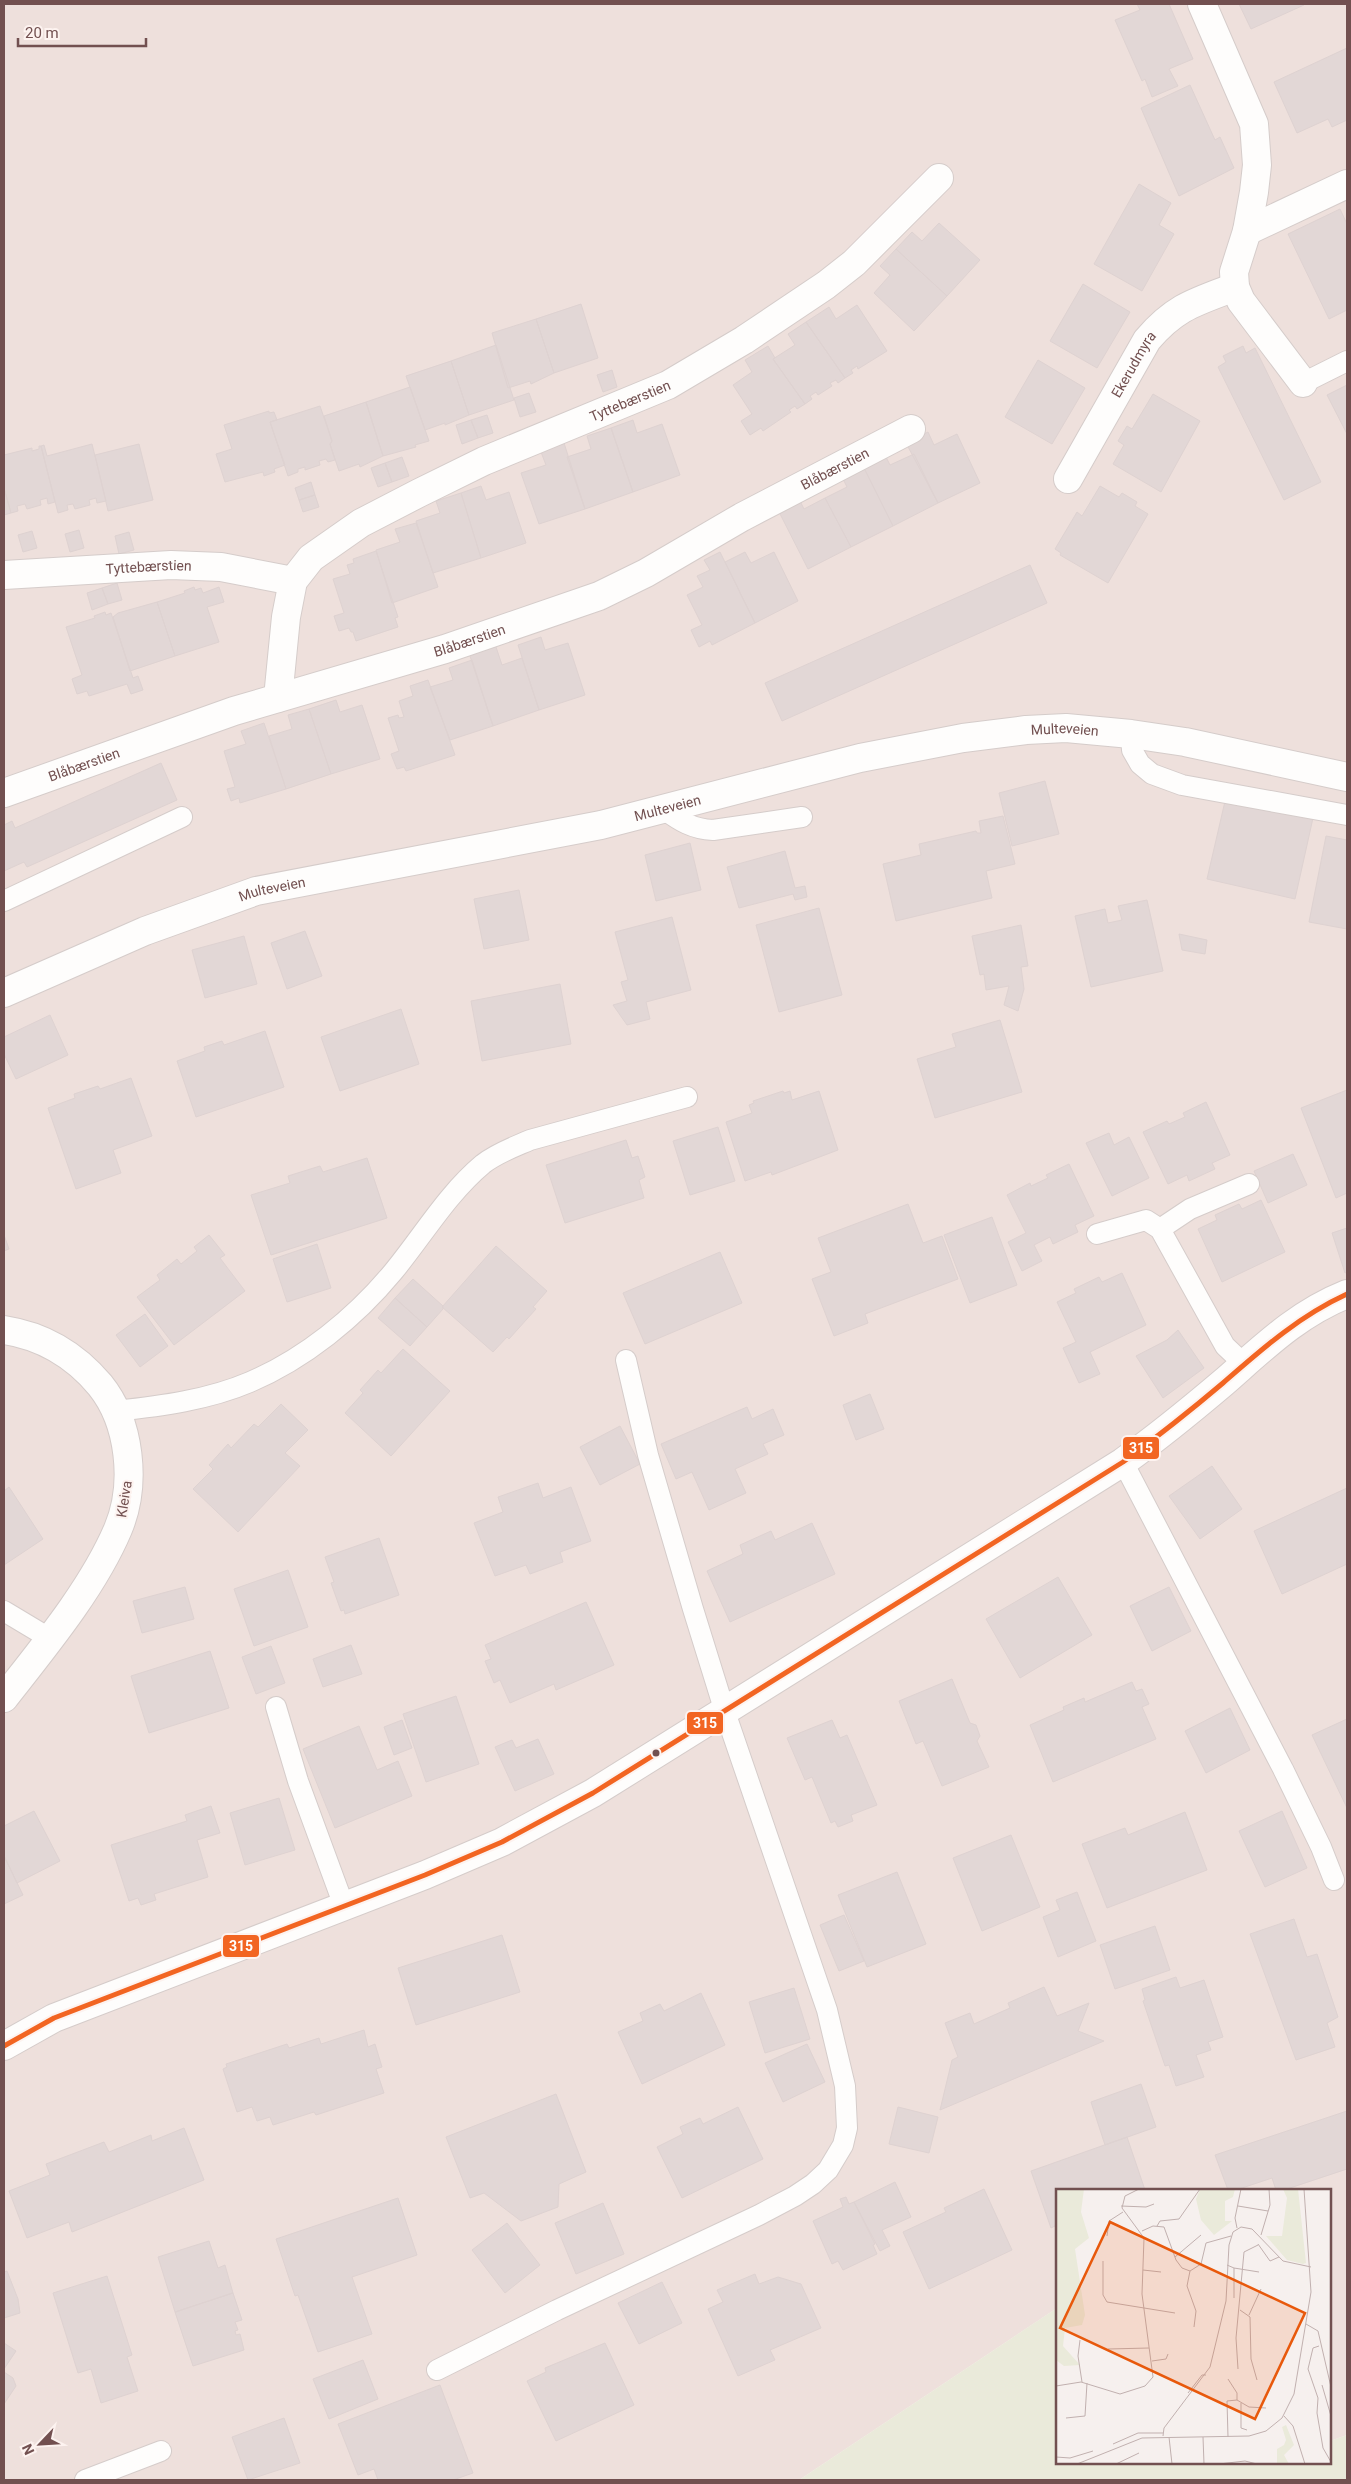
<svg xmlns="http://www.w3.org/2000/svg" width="1351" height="2484" font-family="Roboto,sans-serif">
  <rect width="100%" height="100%" fill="#f6f0ee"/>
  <path fill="#eee0dc" d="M4 4H1347V2435L1330 2441V2190H1057V2308L799 2480H4Z"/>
  <path fill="#eaeada" d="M1057 2308V2463H1330V2441L1347 2435V2480H799Z"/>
  <path fill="#e2d7d6" stroke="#ded2d1" d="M1137 4H1169L1193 59 1169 69 1178 86 1152 97 1145 79 1142 81 1115 20 1140 10Z
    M1239 4H1303L1304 5 1251 29Z
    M1347 48V120L1332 127 1328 119 1297 133 1274 82Z
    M1190 85 1215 140 1220 137 1234 168 1179 196 1141 108Z
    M1139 184 1171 203 1159 225 1174 234 1142 291 1094 264Z
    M1340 209 1347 224V310L1329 319 1288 234Z
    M939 223 980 260 947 296 896 249 912 232 922 241Z
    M896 249 947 296 914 331 874 293 890 275 880 266Z
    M1083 284 1130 312 1097 368 1050 341Z
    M581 304 598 358 554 373 536 319Z
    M857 305 887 351 858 369 857 366 851 370 853 373 845 378 806 322 829 307 836 319Z
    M536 319 554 373 531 384 530 381 508 388 492 333Z
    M806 322 845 378 838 383 836 380 830 383 832 386 818 395 816 392 810 396 812 399 805 404 773 359 795 345 788 334Z
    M496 345 514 400 469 415 451 361Z
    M768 346 775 358 773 359 805 404 797 409 795 406 789 410 791 412 763 431 761 428 750 435 741 421 752 414 733 385 752 372 745 360Z
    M1243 346 1246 353 1255 348 1321 482 1284 500 1218 367 1226 362 1223 356Z
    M1038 360 1085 388 1052 444 1005 417Z
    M451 361 469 415 445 425V423L425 430 406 376Z
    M612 370 617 387 603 392 597 375Z
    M1347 385V434L1327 395Z
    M410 387 429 441 415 445 416 447 383 456 366 402Z
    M529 393 536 412 520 417 514 398Z
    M1153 394 1200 421 1161 492 1113 464 1124 445 1118 441 1127 426 1132 429Z
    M366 402 383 456 360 467 359 464 339 471 330 444 332 441 324 416Z
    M320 406 332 441 330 444 335 460 328 462 326 459 319 461 320 465 305 470V467L298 469V472L288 476 270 422Z
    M269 411V413L274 412 277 420 270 422 285 465 274 469 275 472 264 476 263 472 225 482 216 454 232 449 224 425Z
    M487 415 493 433 478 438 471 420Z
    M471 420 478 438 462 444 456 425Z
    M633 420 637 433 662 424 680 475 633 492 611 428Z
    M611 428 633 492 585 509 567 457 591 449 587 436Z
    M928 432 934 445 957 434 980 483 938 503 906 443Z
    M564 443 585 509 539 524 521 473 546 465 541 452Z
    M92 444 106 501 97 503 96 498 89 500 90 505 75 509 73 504 67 505 68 510 58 513 41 446 44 445 47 456Z
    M139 444 153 500 108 511 95 455Z
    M39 446H41L55 502 48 504 47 498 40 500 41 505 27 509 25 504 17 506 18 511 11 513 4 488V455L32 448V451L39 449Z
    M884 453 890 465 914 454 938 503 893 526 862 464Z
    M402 457 409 476 392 482 385 463Z
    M385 463 392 482 378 487 371 468Z
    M862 464 893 526 851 547 825 498 847 487 841 475Z
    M311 482 315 495 299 500 295 488Z
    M481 486 486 500 509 492 526 543 481 558 461 493Z
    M1100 486 1119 497 1122 493 1137 502 1135 506 1148 514 1108 583 1060 555 1061 553 1055 549 1077 512 1082 516Z
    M4 488 11 513 4 515Z
    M461 493 481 558 433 573 416 521 440 513 436 501Z
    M315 495 319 507 303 512 299 500Z
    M798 497 804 509 825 498 851 547 808 569 777 508Z
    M416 523 438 587 392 603 376 550 400 542 395 529Z
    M79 530 84 548 70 552 65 534Z
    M32 531 37 548 23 552 18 535Z
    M129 532 134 550 119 554 115 536Z
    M376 551 398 617 395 618 398 627 356 641 353 632H351L349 628 339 631 334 616 344 613 333 579 350 574 347 565 354 563 353 559Z
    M720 552 755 623 712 645 710 641 699 647 691 630 702 625 687 595 703 587 697 576 710 570 704 560Z
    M745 552 751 563 774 552 798 601 755 623 725 562Z
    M1030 565 1047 603 782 721 765 683Z
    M117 583 122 600 108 604 102 588Z
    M194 587 195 590 201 588 203 593 219 587 224 602 207 607 219 642 175 656 157 602 185 593 184 591Z
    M102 588 108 604 92 610 87 593Z
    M157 602 175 656 130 671 113 617 118 613Z
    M105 612 106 615 111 613 133 678 138 676 143 690 131 694 127 684 89 696 87 691 77 694 72 679 82 675 66 627 95 618 94 616Z
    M541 637 545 650 568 643 585 695 539 710 518 645Z
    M495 644 502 665 522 658 539 710 493 726 469 653Z
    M472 660 493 726 450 740 430 687 453 680 449 668Z
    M428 680 455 755 406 771 404 767 397 769 391 754 399 751 388 718 398 715 399 718 404 717 399 701 413 696 410 686Z
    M336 700 340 712 362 705 380 759 331 774 309 709Z
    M309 709 331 774 286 789 269 736 292 729 288 715Z
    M264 723 286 789 240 803 239 798 231 801 227 789 235 787 224 751 246 744 241 731Z
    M161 763 177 800 27 867 24 862 4 871V825L12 821 15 828Z
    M1045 781 1059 834 1012 846 999 793Z
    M1226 797 1313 818 1295 899 1207 879Z
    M1003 816 1015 864 986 871 992 898 896 921 883 864 921 855 919 844 976 831 977 833H981L979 821Z
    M1326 836 1347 840V929L1309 922Z
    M690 843 701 890 656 901 645 855Z
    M785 851 795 888 805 886 807 897 795 900 793 894 739 908 727 867Z
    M519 890 529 940 484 949 474 899Z
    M1147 900 1163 971 1091 987 1075 916 1105 909 1108 923 1122 920 1118 906Z
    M819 908 842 995 779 1012 756 925Z
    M672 917 691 990 646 1002 650 1019 627 1025 613 1005 627 1001 621 982 628 980 615 932Z
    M1021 925 1028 966 1021 967 1024 989 1018 1011 1004 1005 1009 986 986 990 984 974 980 975 972 936Z
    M305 931 322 976 287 989 271 943Z
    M1179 934 1207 940 1205 954 1182 950Z
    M244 936 257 984 205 998 192 950Z
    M560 984 571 1044 482 1061 471 1001Z
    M401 1009 419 1064 340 1091 321 1037Z
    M50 1015 68 1055 16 1079 4 1054V1037Z
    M1000 1020 1022 1092 935 1118 917 1059 956 1047 952 1034Z
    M265 1031 284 1087 196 1117 177 1061 205 1051 204 1047 222 1041 224 1045Z
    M131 1078 152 1136 113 1150 121 1173 76 1189 48 1108 75 1098 74 1094 98 1086 100 1089Z
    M1347 1090V1193L1336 1198 1301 1108Z
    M783 1091 784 1093 790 1091 792 1100 819 1091 838 1150 772 1175 771 1172 745 1181 726 1122 752 1113 749 1105 754 1103 753 1101Z
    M1206 1102 1230 1155 1212 1163 1215 1169 1189 1181 1187 1175 1168 1184 1143 1132 1167 1121 1169 1124 1185 1117 1183 1113Z
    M718 1127 735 1181 690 1195 673 1141Z
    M1109 1133 1114 1145 1129 1137 1149 1178 1112 1196 1086 1143Z
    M626 1140 632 1158 638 1156 645 1177 639 1180 644 1198 565 1223 546 1165Z
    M1293 1154 1307 1185 1268 1203 1254 1171Z
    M367 1158 387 1218 271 1255 251 1195 290 1183 288 1176 320 1166 323 1172Z
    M1069 1164 1094 1216 1075 1225 1078 1232 1053 1244 1050 1237 1034 1245 1042 1261 1022 1271 1008 1242 1026 1233 1007 1195 1030 1183 1031 1186 1048 1178 1046 1175Z
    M1261 1200 1285 1252 1222 1282 1198 1229 1217 1220 1215 1215 1239 1204 1242 1209Z
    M908 1204 923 1243 942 1236 958 1279 865 1314 868 1323 834 1336 812 1279 831 1272 818 1238Z
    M992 1217 1017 1285 970 1303 944 1235Z
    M1347 1228V1272L1345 1273 1332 1233Z
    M4 1235 9 1249 4 1251Z
    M209 1235 225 1255 220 1258 245 1291 174 1345 137 1297 160 1280 157 1275 177 1259 181 1264 197 1251 194 1247Z
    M317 1244 331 1288 287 1302 273 1259Z
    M496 1246 547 1291 533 1307 536 1309 509 1339 507 1337 493 1352 442 1307Z
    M720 1252 742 1303 645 1344 623 1293Z
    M1122 1273 1146 1325 1090 1352 1100 1374 1079 1383 1063 1348 1076 1342 1057 1302 1076 1293 1074 1289 1099 1277 1102 1282Z
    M413 1279 443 1306V1309L427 1327 395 1298Z
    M395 1298 427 1327 410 1346 378 1318Z
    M145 1314 168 1346 140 1367 116 1335Z
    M1178 1330 1204 1368 1163 1398 1136 1356 1167 1340Z
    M403 1349 450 1391 391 1456 345 1413 363 1393 360 1390 378 1370 381 1373Z
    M870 1394 884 1429 856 1440 843 1405Z
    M281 1404 308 1430 285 1453 300 1466 238 1532 193 1489 213 1469 209 1465 228 1444 231 1448 254 1424 258 1427Z
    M747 1407 752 1419 773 1409 784 1435 763 1444 768 1454 735 1469 746 1493 709 1510 692 1472 676 1479 661 1444Z
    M620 1426 640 1464 600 1485 580 1447Z
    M1212 1466 1242 1509 1200 1539 1169 1496Z
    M538 1483 543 1498 571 1487 591 1541 560 1552 563 1562 530 1574 526 1565 495 1576 474 1523 503 1512 498 1497Z
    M9 1487 43 1539 4 1565V1491Z
    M1347 1488V1564L1282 1594 1254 1531Z
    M812 1523 835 1574 730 1622 707 1571 743 1554 740 1545 771 1531 775 1540Z
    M379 1538 399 1595 345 1614 344 1610 341 1611 331 1583 334 1582 325 1557Z
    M288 1570 308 1627 254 1646 234 1589Z
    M1058 1577 1092 1635 1020 1678 986 1619Z
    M185 1587 194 1619 142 1633 133 1601Z
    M1169 1587 1191 1631 1152 1651 1130 1606Z
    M586 1602 614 1665 556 1690 554 1684 510 1703 500 1680 494 1683 485 1661 491 1659 485 1645Z
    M351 1645 362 1674 323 1687 313 1659Z
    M271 1646 285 1683 256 1694 242 1657Z
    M210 1651 229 1708 149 1733 131 1676Z
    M952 1679 970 1723 976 1725 980 1736 977 1741 989 1767 942 1786 923 1741 916 1744 899 1701Z
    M1132 1682 1136 1691 1142 1689 1149 1704 1142 1707 1156 1739 1053 1782 1030 1725 1064 1710 1063 1707 1084 1698 1085 1702Z
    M456 1696 479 1764 426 1782 403 1714Z
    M1230 1708 1250 1750 1206 1773 1185 1731Z
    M1347 1719V1808L1312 1735Z
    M402 1720 412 1748 394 1755 384 1727Z
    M832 1720 840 1738 847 1735 877 1805 851 1815 853 1821 838 1827 835 1821 831 1823 812 1777 805 1780 787 1738Z
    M359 1726 377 1770 398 1761 412 1796 335 1828 303 1749Z
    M538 1739 554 1774 515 1791 495 1747 512 1740 516 1748Z
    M279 1798 295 1850 245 1865 230 1813Z
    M211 1806 220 1833 197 1840 208 1877 154 1894 156 1900 141 1905 138 1898 129 1901 111 1845 187 1821 185 1815Z
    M34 1811 60 1861 17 1883 4 1856V1826Z
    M1282 1811 1307 1868 1265 1887 1239 1831Z
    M1185 1812 1207 1870 1107 1908 1082 1844 1125 1828 1128 1835Z
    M1011 1835 1040 1907 982 1931 953 1858Z
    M4 1856 23 1895 4 1904Z
    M897 1872 926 1944 867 1967 838 1895Z
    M1077 1892 1096 1941 1058 1957 1043 1917 1060 1910 1056 1900Z
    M844 1915 864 1961 839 1971 820 1925Z
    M1294 1919 1307 1957 1317 1954 1338 2017 1327 2023 1335 2047 1296 2060 1250 1934Z
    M1155 1926 1170 1970 1115 1989 1100 1945Z
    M502 1935 520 1992 416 2025 398 1968Z
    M1176 1977 1180 1988 1204 1980 1223 2037 1208 2042 1211 2050 1196 2055 1204 2077 1176 2086 1169 2065 1165 2066 1143 2001 1145 2000 1142 1989Z
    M1044 1987 1057 2016 1089 2003 1078 2031 1104 2041 940 2110 952 2060 958 2057 945 2023 970 2013 974 2024 1010 2008 1008 2003Z
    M794 1988 810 2039 765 2053 749 2002Z
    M701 1993 725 2045 642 2084 618 2032 643 2021 640 2013 660 2004 664 2011Z
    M364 2030 368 2047 375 2044 382 2067 376 2069 384 2093 316 2115 314 2112 273 2125 270 2117 257 2121 252 2107 237 2112 223 2069 227 2067 226 2064 287 2044 289 2048 319 2038 321 2044Z
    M807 2044 825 2082 783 2102 765 2063Z
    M1141 2084 1156 2127 1105 2145 1091 2102Z
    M556 2094 586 2172 559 2184 558 2207 521 2221 484 2193 470 2198 446 2137Z
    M738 2107 763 2159 682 2198 657 2147 683 2134 680 2127 700 2118 703 2124Z
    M898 2107 938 2117 929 2153 889 2144Z
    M1347 2111V2169L1284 2190H1276L1272 2178 1236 2190H1228L1215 2155Z
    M184 2128 204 2180 72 2232 69 2222 27 2238 9 2191 50 2175 46 2164 104 2142 109 2152 151 2135 152 2141Z
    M1127 2137 1145 2190H1057V2225L1051 2228 1031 2171Z
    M895 2182 911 2217 882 2230 890 2246 880 2251 854 2202Z
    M984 2189 1012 2250 929 2289 903 2232 946 2212 944 2208Z
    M846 2197 849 2204 854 2202 875 2244 873 2245 877 2254 843 2270 838 2261 832 2264 813 2221 843 2207 840 2199Z
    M398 2198 417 2255 352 2277 372 2334 318 2352 298 2295 295 2296 276 2239Z
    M603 2203 624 2254 576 2274 555 2223Z
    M507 2223 540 2265 505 2293 472 2250Z
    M209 2241 218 2268 225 2265 233 2293 175 2312 158 2257Z
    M7 2271 18 2299 20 2313 4 2318V2272Z
    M755 2274 759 2284 778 2277 801 2284 821 2328 770 2350 775 2360 738 2376 708 2309 723 2302 717 2290Z
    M107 2276 132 2355 127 2357 138 2391 101 2403 91 2369 78 2373 53 2293Z
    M662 2282 682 2323 639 2344 618 2303Z
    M233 2293 242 2320 235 2322 238 2330 235 2331 236 2335 240 2334 244 2350 193 2366 175 2312Z
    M4 2343 16 2351 4 2369Z
    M605 2343 634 2405 556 2441 527 2381 546 2372 545 2368Z
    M363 2360 378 2399 329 2419 313 2379Z
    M4 2372 13 2378 16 2386 4 2404Z
    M440 2385 473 2473 453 2480H378L374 2469 358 2475 338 2424Z
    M284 2418 300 2463 248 2480 232 2437Z"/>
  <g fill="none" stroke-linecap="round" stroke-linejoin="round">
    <defs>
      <path id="service" d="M1303 383 1347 361
        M1131 734 1132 750 1140 764 1152 774 1182 785 1347 815
        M663 809C680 821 692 829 713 830L802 817
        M4 901 182 817
        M1160 1229 1190 1209 1249 1184
        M1097 1234 1146 1220 1160 1229 1225 1346 1244 1364
        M116 1411C161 1406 208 1400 250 1382 304 1359 355 1318 393 1272 422 1237 447 1194 483 1164 497 1153 514 1147 530 1140L687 1097
        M1123 1462 1283 1769 1321 1847 1334 1880
        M4 1611 49 1638
        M276 1707 298 1781 344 1906
        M437 2370 557 2310 759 2215 795 2196 813 2184 828 2170 843 2145 847 2128 845 2086 827 2010 725 1712 693 1609 648 1455 626 1360
        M85 2480 161 2451"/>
      <g id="minor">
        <path d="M1202 4 1254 124 1257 165 1254 192 1247 231 1234 272 1235 287 1241 301 1303 383"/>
        <path d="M1247 231 1347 184"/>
        <path id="s1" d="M1068 479 1147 340C1175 307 1195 302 1235 287"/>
        <path id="s2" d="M4 575 171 565 221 567 293 581"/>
        <path id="s3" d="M278 698 286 617 293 581 311 558 361 523 419 493 484 461 668 385 744 340 826 285 854 263 939 178"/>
        <path id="s4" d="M4 793 234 711 445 649 599 596 646 573 742 517 911 429"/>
        <path id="s5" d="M4 993 145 931 256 891 601 825 860 758 963 738 1026 730 1066 728 1131 734 1185 742 1347 777"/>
        <path d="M4 1330C43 1336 74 1354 100 1385 130 1422 137 1484 118 1529 93 1588 44 1647 4 1698"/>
        <path d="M4 2046 54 2018 425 1875 502 1842 593 1793 1123 1462C1158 1437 1191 1410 1224 1382 1264 1347 1297 1314 1347 1294"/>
      </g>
    </defs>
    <use href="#service" stroke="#d5ccca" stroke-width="22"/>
    <use href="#minor" stroke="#d5ccca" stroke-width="30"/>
    <use href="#service" stroke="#fefdfc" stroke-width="20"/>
    <use href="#minor" stroke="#fefdfc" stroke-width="28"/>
    <defs>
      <path id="bus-1" d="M4 2046 54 2018 425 1875 502 1842 593 1793 1123 1462C1157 1437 1190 1411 1223 1383 1262 1349 1299 1316 1347 1294"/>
    </defs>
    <use href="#bus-1" stroke="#fdf3f0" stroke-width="9"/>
    <use href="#bus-1" stroke="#f26522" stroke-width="5"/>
  </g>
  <circle fill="#725050" stroke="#fdf3f0" stroke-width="2" cx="656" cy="1753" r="4.5"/>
  <g text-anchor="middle" stroke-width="4" stroke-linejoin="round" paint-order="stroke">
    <g font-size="14" fill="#725050" stroke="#fdf3f0">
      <text dy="5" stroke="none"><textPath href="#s1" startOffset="132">Ekerudmyra</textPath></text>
      <text dy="5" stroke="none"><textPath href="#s3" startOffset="504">Tyttebærstien</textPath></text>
      <text dy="5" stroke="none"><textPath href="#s4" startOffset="895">Blåbærstien</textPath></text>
      <text dy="5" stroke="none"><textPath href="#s2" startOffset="145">Tyttebærstien</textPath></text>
      <text dy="5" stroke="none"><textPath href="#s4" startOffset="490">Blåbærstien</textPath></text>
      <text dy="5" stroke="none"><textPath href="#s5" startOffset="1098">Multeveien</textPath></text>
      <text dy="5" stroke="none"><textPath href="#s4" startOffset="85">Blåbærstien</textPath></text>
      <text dy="5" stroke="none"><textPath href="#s5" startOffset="692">Multeveien</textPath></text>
      <text dy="5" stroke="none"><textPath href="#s5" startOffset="288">Multeveien</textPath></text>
      <text transform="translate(124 1499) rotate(-81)" y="5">Kleiva</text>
    </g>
  </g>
  <g transform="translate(1056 2189)">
    <rect width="275" height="275" fill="#f6f0ee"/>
    <path d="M0 0H28L25 23 33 49 19 60 29 126 26 136 9 139 7 157 24 176 8 177 0 171ZM144 0H179L177 8 169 12V32H176L158 46 145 31 140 10ZM227 0H242L250 74 247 75 231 71 210 47H226L231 9ZM230 236 238 256 228 266 233 275H221V260L228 256 230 251 226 238Z" fill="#eaeada"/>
    <path fill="none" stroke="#c1b0af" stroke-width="1" d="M65 17 90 18 98 15M182 17 212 22M101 37 104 32 123 30 144 0M181 39 179 29 185 0M86 42 97 37 108 38 120 71 126 79 134 82 145 75 150 54 175 47M205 46 214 16 213 0M51 47 53 32 67 23M202 55 214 72 223 68M119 68 145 46M47 72V106L51 113 119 124M171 76 178 79V109M178 79 203 83M87 81 105 83M134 82 131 97 140 122 138 138M184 121 194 128 195 170 201 191M193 126 205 100M250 135 262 142 275 198M24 151 22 167 26 193M263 157 257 159 252 180 262 209 261 224 267 259 275 273M52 160 93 159M96 172 110 170 112 165M182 180 180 149 188 63 202 56M172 190 181 204V211M266 196 275 227M0 197 25 193 64 205 89 197 97 188 86 105 88 49 66 19 69 7 83 0M132 204 146 186H150M185 214V239L191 241M228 227 237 237 249 275M10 229 29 227 31 194M107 247 108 239 154 178 170 112 173 56 177 43 185 38 196 40 227 72 255 78M113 248 116 275M147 248 148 275M172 248 171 212 181 211 193 218 210 219M57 255 82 244H107M0 268 14 269 37 262M21 275 86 249 193 247 210 242 226 229 238 205 255 103 248 0M60 275 83 264M163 275 189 272 201 275"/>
    <path fill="#e8590c" fill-opacity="0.15" stroke="#e8590c" stroke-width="2.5" d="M54 33 249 124 199 230 4 139Z"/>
    <rect width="275" height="275" fill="none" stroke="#725050" stroke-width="2.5"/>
  </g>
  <g stroke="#fdf3f0" stroke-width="2">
    <rect x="1122" y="1436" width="38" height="24" rx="5" fill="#f26522"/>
    <rect x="686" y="1711" width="38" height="24" rx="5" fill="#f26522"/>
    <rect x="222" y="1934" width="38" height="24" rx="5" fill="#f26522"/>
  </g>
  <g font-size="14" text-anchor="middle" font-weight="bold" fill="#fff">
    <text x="1141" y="1453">315</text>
    <text x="705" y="1728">315</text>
    <text x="241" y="1951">315</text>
  </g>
  <rect width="1351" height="2484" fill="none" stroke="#725050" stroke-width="10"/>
  <g transform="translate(40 2444) rotate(245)" stroke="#fdf3f0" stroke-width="4" paint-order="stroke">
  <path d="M0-4L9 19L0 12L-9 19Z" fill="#725050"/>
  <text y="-8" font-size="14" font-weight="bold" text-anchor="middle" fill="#725050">N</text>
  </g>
  <path d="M18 38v8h128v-8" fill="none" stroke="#725050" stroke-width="2.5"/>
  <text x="25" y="38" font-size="15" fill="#725050" stroke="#fdf3f0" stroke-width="4" paint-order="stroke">20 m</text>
</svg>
